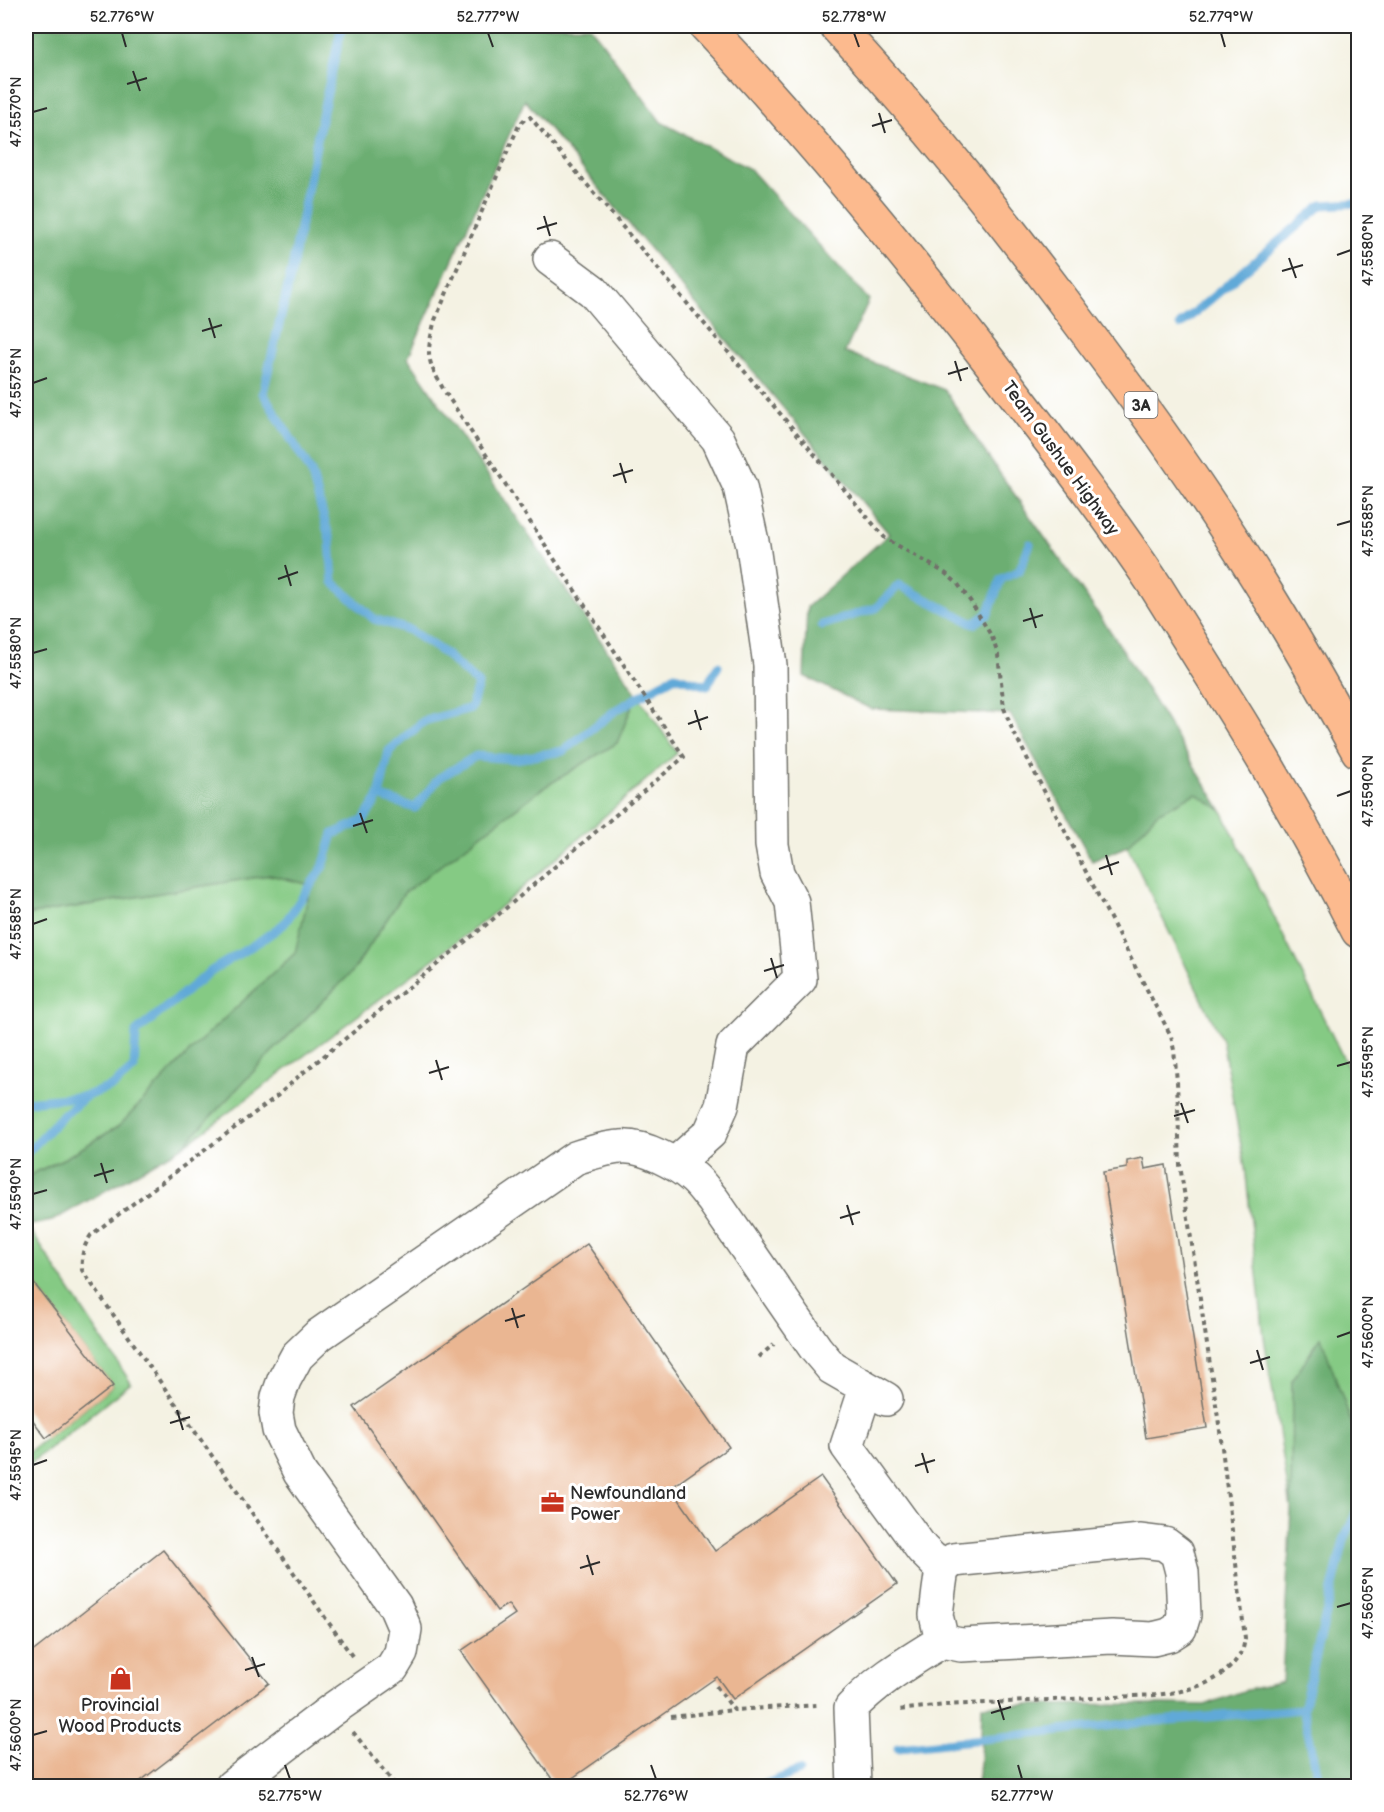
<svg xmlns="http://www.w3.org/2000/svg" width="1384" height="1812" font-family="'Balsamiq Sans',sans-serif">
  <rect width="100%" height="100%" fill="#fff"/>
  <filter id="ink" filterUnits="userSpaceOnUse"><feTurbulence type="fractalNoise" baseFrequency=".0167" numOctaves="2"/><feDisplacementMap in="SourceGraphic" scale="12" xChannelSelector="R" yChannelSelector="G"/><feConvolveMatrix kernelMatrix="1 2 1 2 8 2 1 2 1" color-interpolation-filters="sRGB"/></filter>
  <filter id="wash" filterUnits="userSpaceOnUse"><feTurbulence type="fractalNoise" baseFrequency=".008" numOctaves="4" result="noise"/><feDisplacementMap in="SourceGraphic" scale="24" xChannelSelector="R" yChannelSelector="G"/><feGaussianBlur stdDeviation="1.35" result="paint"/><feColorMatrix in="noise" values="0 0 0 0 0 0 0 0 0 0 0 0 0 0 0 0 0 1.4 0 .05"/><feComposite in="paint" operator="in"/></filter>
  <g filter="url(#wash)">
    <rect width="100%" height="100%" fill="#f4f2e3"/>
    <path fill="#85ca84" stroke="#587a58" stroke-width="1.5" d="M637 694 677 753 483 922 181 1148 270 1054 353 971 404 893 543 788 617 743Z
      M1196 793 1222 811 1358 1088V1441L1320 1338 1292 1381 1291 1508 1264 1337 1245 1167 1222 1040 1127 846 1157 813Z
      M270 875 311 885 296 953 199 1042 119 1126 67 1157 26 1177V915Z
      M27 1225 131 1383 26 1467V1454L113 1386 26 1273V1226Z"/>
    <path fill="#6cae72" stroke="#4c6c4e" stroke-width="1.5" d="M26 26H590L661 122 750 169 869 300 845 352 945 390 980 445 1115 638 1222 811 1196 793 1157 813 1127 846 1092 861 1010 714 871 709 804 676 807 607 889 534 525 100 408 358 637 694 617 743 543 788 404 893 353 971 270 1054 181 1148 52 1221 26 1226V1177L67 1157 119 1126 199 1042 295 953 311 885 270 875 26 915Z
      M1321 1337 1358 1441V1786H976L980 1764 982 1705 1165 1704 1205 1705 1243 1691 1282 1682 1291 1508 1292 1381Z"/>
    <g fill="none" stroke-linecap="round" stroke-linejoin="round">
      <path stroke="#61a9d8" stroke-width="9" d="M1180 325 1322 205 1358 203
        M822 625 876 608 899 585 974 624 988 614 1001 579 1019 571 1030 544
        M379 796 415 808 439 778 476 756 515 759 563 751 616 710 675 676 707 686 718 666
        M26 1102 86 1096 113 1086 134 1068 136 1032 211 971 260 941 284 924 323 867 333 834 363 821 379 796 389 751 424 721 471 708 478 684 444 653 409 630 374 619 333 582 330 540 311 472 263 393 292 269 319 129 342 26
        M26 1154 59 1119 86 1096
        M1303 1709 1320 1786
        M898 1748 1145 1722 1303 1709 1344 1540 1358 1509
        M761 1786 799 1771"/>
    </g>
    <g id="blocks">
      <path fill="#eab692" d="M1143 1158 1145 1169 1166 1165 1207 1428 1146 1438 1103 1172 1127 1168V1161Z
        M587 1244 729 1447 671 1488 715 1551 821 1477 897 1584 733 1699 717 1677 561 1786H557L461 1651 515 1614 508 1604 497 1611 354 1407Z
        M26 1273 113 1386 46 1438 26 1411Z
        M163 1550 269 1683 134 1786H26V1657Z"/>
    </g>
  </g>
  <g filter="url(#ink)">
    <use href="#blocks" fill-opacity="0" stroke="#71716b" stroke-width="1.5"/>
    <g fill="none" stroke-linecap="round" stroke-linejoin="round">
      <defs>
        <path id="minor" d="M550 259 593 291 718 439 740 487 753 546 770 665 772 845 777 873 792 902 800 979 733 1046 722 1106 710 1133 675 1164
          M866 1388 847 1446 922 1549 942 1569
          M232 1786 333 1709 392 1668 401 1653 405 1629 395 1606 300 1473 279 1430 276 1413 278 1397 284 1380 297 1356 319 1335 575 1158C590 1153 605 1148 621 1147 643 1145 678 1164 694 1178 701 1184 707 1193 713 1200L816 1349 832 1368 886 1399
          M854 1786 851 1708C877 1680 910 1661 942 1641L961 1645 1112 1637 1153 1639 1169 1635 1180 1628 1184 1615 1182 1572 1177 1553 1165 1544 1141 1541 953 1560 942 1569 939 1590 936 1615 942 1641"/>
        <path id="highway" d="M706 26C806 132 899 245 989 361 1046 435 1104 509 1156 587 1175 617 1194 648 1213 678 1265 760 1314 844 1358 931
          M836 26C915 111 988 201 1058 294 1115 370 1172 446 1224 526 1272 599 1316 675 1358 751"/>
      </defs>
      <use href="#minor" stroke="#71716b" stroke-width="36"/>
      <use href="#highway" stroke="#71716b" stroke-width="36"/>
      <path stroke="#71716b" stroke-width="4" stroke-dasharray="4.5 4.5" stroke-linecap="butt" d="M759 1357 774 1344
        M352 1656 82 1270C81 1256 83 1247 91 1235L276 1097 299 1076 492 920 684 757 445 392C427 360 425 357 435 320L519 125 525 119 530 117 885 538 945 573 957 583 971 602 992 637 998 655 1004 708 1012 729 1171 1036 1174 1050 1177 1081 1180 1165 1220 1431 1245 1638C1244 1644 1243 1652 1239 1656 1220 1685 1187 1691 1156 1695L945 1705 897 1710
        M716 1686 734 1710 818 1705
        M671 1717 733 1710
        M353 1732 396 1786"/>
      <use href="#minor" stroke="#fff" stroke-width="33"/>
      <use href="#highway" stroke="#fcba8e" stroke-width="33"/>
    </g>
  </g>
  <path fill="none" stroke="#2b2b2b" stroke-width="2" d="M122 33 126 47M488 33 493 47M854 33 859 47M1221 33 1225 47M133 71 140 91M127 84 147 78M33 112 47 108M879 113 885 133M872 126 892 120M544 216 550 236M537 229 557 223M1337 255 1351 250M1289 258 1296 278M1282 271 1303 265M209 318 215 338M202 331 222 325M955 361 961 381M948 374 968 368M33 383 47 378M620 463 626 483M613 476 633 470M1337 525 1351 521M285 565 291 586M278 579 298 572M1030 608 1036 628M1023 621 1043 615M33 653 47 649M695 710 701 730M688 724 708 717M1337 796 1351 791M360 813 367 833M353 826 373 820M1106 855 1112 875M1099 869 1119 862M33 924 47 919M771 958 777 978M764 971 784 965M436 1060 442 1080M1337 1066 1351 1062M429 1073 449 1067M1181 1103 1188 1123M1174 1116 1195 1110M101 1163 107 1183M94 1176 114 1170M33 1194 47 1190M847 1205 853 1225M840 1218 860 1212M512 1308 518 1328M505 1321 525 1315M1337 1337 1351 1332M1257 1350 1263 1370M1250 1363 1270 1357M177 1410 183 1430M170 1423 190 1417M922 1453 928 1473M33 1465 47 1460M915 1466 935 1460M587 1555 593 1575M580 1568 600 1562M1337 1607 1351 1603M252 1657 259 1677M245 1670 265 1664M998 1700 1004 1720M991 1713 1011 1707M33 1735 47 1731M285 1765 290 1779M651 1765 656 1779M1018 1765 1022 1779"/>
  <defs>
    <symbol id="office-bare" viewBox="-9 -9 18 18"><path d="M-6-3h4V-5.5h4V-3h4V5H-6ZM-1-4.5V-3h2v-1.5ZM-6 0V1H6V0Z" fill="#c8321e" stroke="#fff" stroke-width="2.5" paint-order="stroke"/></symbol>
    <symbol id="shop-bare" viewBox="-9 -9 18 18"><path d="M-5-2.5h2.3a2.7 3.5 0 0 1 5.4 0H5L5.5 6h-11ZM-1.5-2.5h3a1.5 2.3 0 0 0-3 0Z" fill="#c8321e" stroke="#fff" stroke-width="2.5" paint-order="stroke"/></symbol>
  </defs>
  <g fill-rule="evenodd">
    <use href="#office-bare" x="536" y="1486" width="33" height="33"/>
    <use href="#shop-bare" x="104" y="1662" width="33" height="33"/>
  </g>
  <g text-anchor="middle" stroke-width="6" stroke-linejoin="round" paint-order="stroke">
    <rect fill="#fff" stroke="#6b6b6b" stroke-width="1.5" x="1124.5" y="392" width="33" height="26" rx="4.5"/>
    <g font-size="16" font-weight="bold" fill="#2b2b2b">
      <text x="1141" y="411">3A</text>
    </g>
    <g font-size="18" fill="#2b2b2b" stroke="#fff">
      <text transform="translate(1061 458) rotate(54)" y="6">Team Gushue Highway</text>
    </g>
    <g font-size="18" fill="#2b2b2b" stroke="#fff" text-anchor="start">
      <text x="570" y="1499">Newfoundland<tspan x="570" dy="21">Power</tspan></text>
      <text x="120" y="1711" text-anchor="middle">Provincial<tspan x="120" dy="21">Wood Products</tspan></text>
    </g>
  </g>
  <rect width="1384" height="1812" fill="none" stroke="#fff" stroke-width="66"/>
  <rect x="33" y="33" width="1318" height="1746" fill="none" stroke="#2b2b2b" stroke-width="2"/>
  <g font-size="15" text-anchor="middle" fill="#2b2b2b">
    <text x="122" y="22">52.776°W</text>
    <text x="488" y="22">52.777°W</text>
    <text x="854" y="22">52.778°W</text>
    <text x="1221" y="22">52.779°W</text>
    <text transform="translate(16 112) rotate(-90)" y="5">47.5570°N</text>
    <text transform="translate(1368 250) rotate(-90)" y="5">47.5580°N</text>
    <text transform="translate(16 383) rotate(-90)" y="5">47.5575°N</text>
    <text transform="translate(1368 521) rotate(-90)" y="5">47.5585°N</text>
    <text transform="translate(16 653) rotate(-90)" y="5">47.5580°N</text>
    <text transform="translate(1368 791) rotate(-90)" y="5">47.5590°N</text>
    <text transform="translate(16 924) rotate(-90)" y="5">47.5585°N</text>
    <text transform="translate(1368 1062) rotate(-90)" y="5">47.5595°N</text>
    <text transform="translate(16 1194) rotate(-90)" y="5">47.5590°N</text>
    <text transform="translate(1368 1332) rotate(-90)" y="5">47.5600°N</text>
    <text transform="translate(16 1465) rotate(-90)" y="5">47.5595°N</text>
    <text transform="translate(1368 1603) rotate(-90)" y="5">47.5605°N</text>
    <text transform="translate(16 1735) rotate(-90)" y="5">47.5600°N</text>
    <text x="290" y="1801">52.775°W</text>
    <text x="656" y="1801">52.776°W</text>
    <text x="1022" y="1801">52.777°W</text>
  </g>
</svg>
